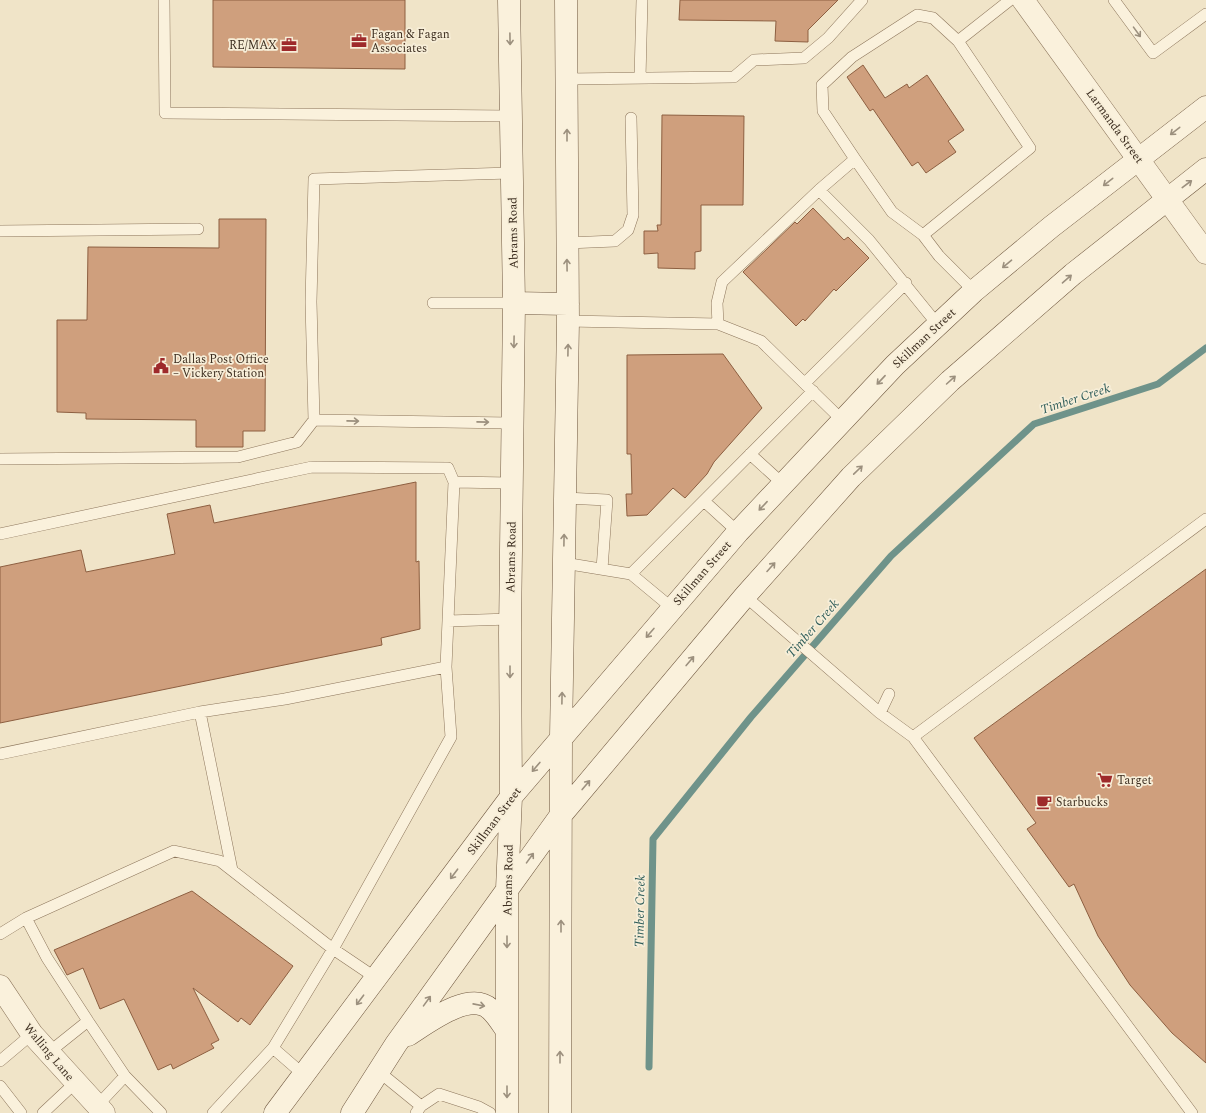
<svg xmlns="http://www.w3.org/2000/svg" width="1206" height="1113" font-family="Spectral,serif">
  <rect width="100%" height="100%" fill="#f0e4c8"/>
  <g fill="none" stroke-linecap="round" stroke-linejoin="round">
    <path stroke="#6f938a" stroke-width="7" d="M649 1067 653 839 751 717 891 556 1034 424 1158 384 1206 348"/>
  </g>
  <path fill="#cf9f7d" stroke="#8d5f41" d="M213 0H405V69L213 67Z
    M680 0H838L808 30V42L775 41 776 21 679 20Z
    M863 65 885 98 907 84 909 88 927 75 964 130 948 141 956 152 926 173 918 162 912 166 873 109 870 111 847 77Z
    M662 115 744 116 743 205H701V251L695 252V269L658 268V253L644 254V231H658L657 225H661Z
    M813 208 844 240 848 237 869 258 836 291 834 289 805 321 803 319 796 326 743 272 795 222 797 224Z
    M219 219H266L265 431H243V447H196V420L86 419V413L57 412V320H87L88 247 219 248Z
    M723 354 762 408 714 462 707 474 685 498 673 488 647 515 627 516 626 494H632L631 454H627V355Z
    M416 482V562L419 561 420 629 381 638 382 645 0 723V567L81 550 86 572 175 554 167 514 210 505 214 523Z
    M1206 569V1063L1172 1033 1130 985 1098 936 1074 884 1069 887 1027 829 1036 823 974 738Z
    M192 891 293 966 250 1025 241 1018 238 1022 193 988 219 1040 211 1044 214 1048 173 1069 171 1064 158 1070 124 999 100 1009 83 968 67 975 54 950Z"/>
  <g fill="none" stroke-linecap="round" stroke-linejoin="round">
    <defs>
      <path id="service" d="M164 0 165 113 511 116
        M1114 0 1153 53 1206 14
        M958 41 1010 0
        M640 78 642 0
        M567 79 734 77 754 60 804 58 828 38 862 0
        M819 190 855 159
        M0 231 198 229
        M923 235 892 212 855 159 823 111 822 85 852 57 917 15 933 18 958 41 1030 148 923 235 939 256 974 291
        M567 243 615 241 628 230 633 215 631 118
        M433 303H514
        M568 321 718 324 717 303 722 282 819 190 869 240 938 325
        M718 324 761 341 843 421
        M805 383 906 283
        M314 420 513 423
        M750 454 783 484
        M0 459 238 457 297 442 314 420 311 302 314 179 512 173
        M454 482 512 483
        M565 498 607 500 602 569
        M704 501 738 532
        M0 534 312 467 448 468 454 482 446 667
        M564 563 631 574
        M745 596 880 713 913 737 1192 1113
        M672 608 631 574 813 391
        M448 621 510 619
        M200 712 232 870
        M880 713 889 694
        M913 737 1206 519
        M0 754 200 712 285 699 446 667 451 737 333 949 273 1048
        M26 918 47 958 88 1021
        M0 934 26 918 174 851 220 861 333 949 376 978
        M48 1053 88 1021 125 1076
        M0 1061 32 1034
        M378 1071 421 1106
        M0 1086 21 1113
        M97 1106 125 1076 161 1113
        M43 1113 75 1083
        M213 1113 273 1048 304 1075
        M416 1113 421 1106 439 1094 479 1107 490 1113"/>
      <path id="tertiary" d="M1023 0 1206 253
        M0 986 32 1034 104 1113"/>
      <path id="secondary" d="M514 303 568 304
        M408 1035C426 1024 469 990 490 1009 497 1015 502 1024 507 1031
        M275 1113 511 797 738 532 895 365 974 291 1051 227 1206 107
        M352 1113 396 1044 561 815 745 596 851 477 950 381 1073 274 1206 169
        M507 1113V889L511 797 510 633 514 303 509 0
        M560 1113 561 737 568 321 566 0"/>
    </defs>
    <use href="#service" stroke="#8d765c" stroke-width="12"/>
    <use href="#tertiary" stroke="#8d765c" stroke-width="23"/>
    <use href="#secondary" stroke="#6f573f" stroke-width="23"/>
    <use href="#service" stroke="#faf1dc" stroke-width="11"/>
    <use href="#tertiary" stroke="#faf1dc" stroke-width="22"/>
    <use href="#secondary" stroke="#faf1dc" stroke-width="22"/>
  </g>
  <defs><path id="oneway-shaft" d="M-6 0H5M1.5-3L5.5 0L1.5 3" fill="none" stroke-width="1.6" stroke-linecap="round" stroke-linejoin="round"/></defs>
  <g stroke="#9c907e">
    <use href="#oneway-shaft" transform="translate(1137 32) rotate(54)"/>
    <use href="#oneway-shaft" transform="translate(510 39) rotate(89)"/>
    <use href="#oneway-shaft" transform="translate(1175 131) rotate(142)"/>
    <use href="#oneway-shaft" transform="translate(567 135) rotate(-90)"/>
    <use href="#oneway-shaft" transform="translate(1108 182) rotate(142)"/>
    <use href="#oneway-shaft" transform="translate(1187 184) rotate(-37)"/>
    <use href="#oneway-shaft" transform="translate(1007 264) rotate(140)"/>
    <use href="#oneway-shaft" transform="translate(567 265) rotate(-91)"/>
    <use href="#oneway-shaft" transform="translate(1067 279) rotate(-41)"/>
    <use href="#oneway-shaft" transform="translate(514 342) rotate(91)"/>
    <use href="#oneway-shaft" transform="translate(568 350) rotate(-89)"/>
    <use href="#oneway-shaft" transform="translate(881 380) rotate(133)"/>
    <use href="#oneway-shaft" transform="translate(951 380) rotate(-42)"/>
    <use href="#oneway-shaft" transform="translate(353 421) rotate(1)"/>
    <use href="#oneway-shaft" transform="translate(483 422) rotate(1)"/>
    <use href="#oneway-shaft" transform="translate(858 470) rotate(-44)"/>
    <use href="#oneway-shaft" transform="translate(763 506) rotate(133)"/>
    <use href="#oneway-shaft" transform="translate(564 540) rotate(-89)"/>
    <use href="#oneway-shaft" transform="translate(771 567) rotate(-48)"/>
    <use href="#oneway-shaft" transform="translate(650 633) rotate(131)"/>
    <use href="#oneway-shaft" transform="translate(690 661) rotate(-50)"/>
    <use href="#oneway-shaft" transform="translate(510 672) rotate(90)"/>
    <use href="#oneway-shaft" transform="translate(562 698) rotate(-89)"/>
    <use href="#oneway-shaft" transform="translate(536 767) rotate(130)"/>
    <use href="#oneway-shaft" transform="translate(586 785) rotate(-50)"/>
    <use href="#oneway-shaft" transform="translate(530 858) rotate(-54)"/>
    <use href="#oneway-shaft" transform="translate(454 874) rotate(127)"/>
    <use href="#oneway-shaft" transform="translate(561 926) rotate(-90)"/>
    <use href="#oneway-shaft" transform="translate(507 942) rotate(90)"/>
    <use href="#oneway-shaft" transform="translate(360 1000) rotate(127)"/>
    <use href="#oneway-shaft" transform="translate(427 1001) rotate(-54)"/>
    <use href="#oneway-shaft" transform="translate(479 1005) rotate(11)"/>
    <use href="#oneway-shaft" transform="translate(560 1057) rotate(-90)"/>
    <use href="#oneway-shaft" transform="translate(507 1092) rotate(90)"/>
  </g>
  <defs>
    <symbol id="office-bare" viewBox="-9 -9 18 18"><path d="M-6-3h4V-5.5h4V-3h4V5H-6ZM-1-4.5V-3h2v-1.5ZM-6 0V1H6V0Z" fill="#9e2a2b" stroke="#f7eed8" stroke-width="2.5" paint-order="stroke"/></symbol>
    <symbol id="civic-bare" viewBox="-9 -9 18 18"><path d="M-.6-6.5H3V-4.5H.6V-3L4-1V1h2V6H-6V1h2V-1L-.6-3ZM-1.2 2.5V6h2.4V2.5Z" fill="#9e2a2b" stroke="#f7eed8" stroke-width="2.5" paint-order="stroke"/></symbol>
    <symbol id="supermarket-bare" viewBox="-9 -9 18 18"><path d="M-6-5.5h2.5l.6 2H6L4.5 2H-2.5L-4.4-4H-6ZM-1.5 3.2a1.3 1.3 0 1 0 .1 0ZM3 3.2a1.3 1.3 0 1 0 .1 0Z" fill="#9e2a2b" stroke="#f7eed8" stroke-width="2.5" paint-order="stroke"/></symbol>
    <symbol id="cafe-bare" viewBox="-9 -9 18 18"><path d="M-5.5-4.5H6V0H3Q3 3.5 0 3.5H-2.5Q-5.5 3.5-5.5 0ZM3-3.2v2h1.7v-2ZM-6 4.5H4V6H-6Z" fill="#9e2a2b" stroke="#f7eed8" stroke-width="2.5" paint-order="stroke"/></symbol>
  </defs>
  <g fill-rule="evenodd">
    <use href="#office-bare" x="348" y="30" width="22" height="22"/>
    <use href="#office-bare" x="278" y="34" width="22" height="22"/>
    <use href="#civic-bare" x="150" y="355" width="22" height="22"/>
    <use href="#supermarket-bare" x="1094" y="769" width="22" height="22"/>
    <use href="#cafe-bare" x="1033" y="791" width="22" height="22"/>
  </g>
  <g text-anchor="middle" stroke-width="3.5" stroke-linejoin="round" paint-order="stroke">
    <g font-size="12" fill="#3d2e20" stroke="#f7eed8" text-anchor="start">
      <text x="371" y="38">Fagan &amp; Fagan<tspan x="371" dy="14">Associates</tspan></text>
      <text x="277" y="49" text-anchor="end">RE/MAX</text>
      <text x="173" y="363">Dallas Post Office<tspan x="173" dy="14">– Vickery Station</tspan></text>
      <text x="1117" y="784">Target</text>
      <text x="1056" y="806">Starbucks</text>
    </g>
    <g font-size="12" fill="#3d2e20" stroke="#f7eed8">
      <text transform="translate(1115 126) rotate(54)" y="4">Larmanda Street</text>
      <text transform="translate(513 233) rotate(-91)" y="4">Abrams Road</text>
      <text transform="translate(924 338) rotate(-43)" y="4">Skillman Street</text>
      <text transform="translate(511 557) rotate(-89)" y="4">Abrams Road</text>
      <text transform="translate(702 573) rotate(-49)" y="4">Skillman Street</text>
      <text transform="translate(494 821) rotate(-53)" y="4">Skillman Street</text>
      <text transform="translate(508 880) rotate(-89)" y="4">Abrams Road</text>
      <text transform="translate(49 1052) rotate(50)" y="4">Walling Lane</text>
    </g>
    <g font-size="13" font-style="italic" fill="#2f5d5a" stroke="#f7eed8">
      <text transform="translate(1075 398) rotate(-18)" y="5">Timber Creek</text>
      <text transform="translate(812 628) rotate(-49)" y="5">Timber Creek</text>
      <text transform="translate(639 911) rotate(-89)" y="5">Timber Creek</text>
    </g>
  </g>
</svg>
